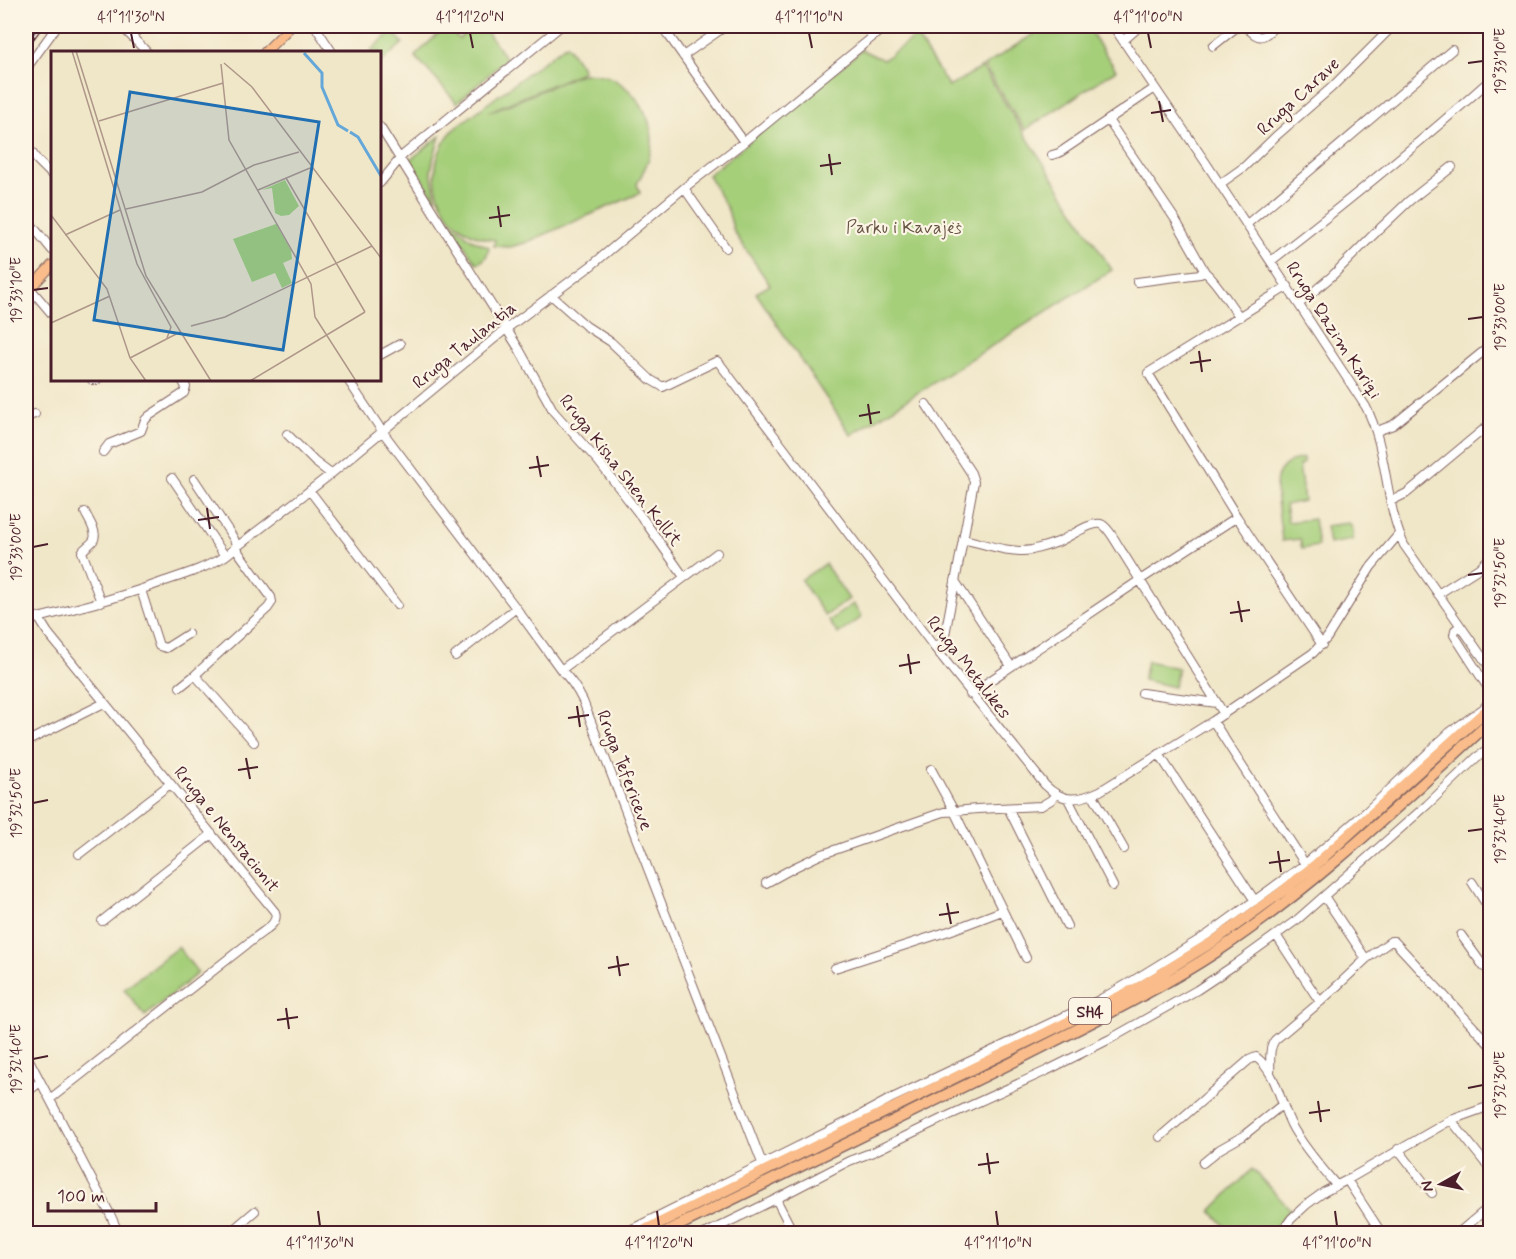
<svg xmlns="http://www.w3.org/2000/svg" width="1516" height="1259" font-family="Mynerve,sans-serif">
  <rect width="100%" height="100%" fill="#fcf5e5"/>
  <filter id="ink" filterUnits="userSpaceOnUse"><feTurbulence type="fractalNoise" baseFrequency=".0167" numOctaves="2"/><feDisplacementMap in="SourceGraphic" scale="12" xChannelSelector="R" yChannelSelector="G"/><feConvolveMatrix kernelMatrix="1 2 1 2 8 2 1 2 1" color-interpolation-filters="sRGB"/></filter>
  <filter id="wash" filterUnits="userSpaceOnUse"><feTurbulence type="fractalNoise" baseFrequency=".008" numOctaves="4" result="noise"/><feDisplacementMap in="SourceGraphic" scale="24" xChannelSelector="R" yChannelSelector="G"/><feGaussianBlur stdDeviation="1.35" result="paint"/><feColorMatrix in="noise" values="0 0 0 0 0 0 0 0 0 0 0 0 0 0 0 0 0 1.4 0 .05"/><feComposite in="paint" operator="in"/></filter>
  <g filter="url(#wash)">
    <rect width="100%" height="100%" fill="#f0e6c8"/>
    <path fill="#a6cf7a" stroke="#787752" stroke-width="1.5" d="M446 26 459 39 473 26H483L506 59 457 103 415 56Z
      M1046 26H1087L1116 70 1025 130 984 66Z
      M392 31 403 43 380 63V52H371L370 51Z
      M916 36 949 87 982 67 1112 270 851 435 756 293 770 285 734 232 728 210 708 175 862 50 883 60Z
      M567 45 583 69 582 72 488 112C511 105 534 93 557 84 564 81 571 77 578 75 616 65 651 104 652 140 652 156 644 170 637 184L640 193 525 243 510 247 494 246 495 240C439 235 416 169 454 129L564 46Z
      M440 136 434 156 431 171 436 198 435 199 410 160Z
      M446 218 471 239 489 247C488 255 484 262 476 263Z
      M1303 458V464L1299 465 1304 501 1285 505 1288 522 1314 519 1318 546 1302 549 1300 539 1282 541C1281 530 1279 519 1278 507 1274 483 1273 464 1303 458Z
      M1349 523C1353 527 1355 535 1352 540L1329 544 1326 526Z
      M825 564 849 599 825 616 801 580Z
      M853 604 862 617 838 634 829 621Z
      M1147 661 1178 668 1174 687 1143 680Z
      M178 947 198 973 145 1016 124 989Z
      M1252 1169 1290 1209 1271 1233H1231L1211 1211Z"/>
  </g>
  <g filter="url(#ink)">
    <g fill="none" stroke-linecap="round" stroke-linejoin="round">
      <defs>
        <path id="minor" d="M121 26 147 52
          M315 26 332 52
          M662 26 744 142
          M1113 26 1206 163 1366 407C1388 450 1384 501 1404 545L1490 668
          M1244 26C1260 39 1260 41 1275 26
          M667 34 680 26
          M132 37 140 26
          M1123 41 1140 26
          M1213 46 1238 26
          M683 56 726 26
          M26 69 57 26
          M1108 120 1175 219 1205 272C1219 284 1228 303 1240 317
          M380 127 519 349 554 412 598 461 623 493 646 523 684 577
          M26 144 37 160 52 175
          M1052 155 1059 153 1155 88
          M380 183 403 155 561 26
          M1220 184 1244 167 1276 136 1331 88 1393 26
          M684 188 726 248
          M26 218 52 250
          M1247 224 1452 50
          M1271 261C1346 203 1420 143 1490 80
          M26 279 34 285
          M1137 282 1200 274 1205 272
          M1288 286 1148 373 1237 517 1322 645
          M30 288 52 314
          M551 295 586 326 611 342 651 380 663 387 717 361 720 364 935 648 1045 785C1063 803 1078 801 1100 791L1213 721 1313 653 1327 638 1371 567 1399 534
          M1299 304 1332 276 1370 238 1409 201 1452 167
          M380 355 400 344
          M92 380H97
          M348 380 382 431 516 608 561 670C571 679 577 689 583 701L762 1163
          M926 404 971 473 974 482 944 640 935 648
          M26 417 35 414
          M1377 431 1393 425 1490 346
          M287 434 315 462 331 474
          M103 452 109 444 141 431 145 420 149 416 184 393 186 387 182 380
          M172 478 225 556
          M194 479 234 539 239 553 271 597 272 602 268 608 195 675 254 742
          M310 491 397 605
          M1391 501 1407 493 1490 424
          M85 512C88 520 99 533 93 541 89 546 85 547 82 552L101 602
          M963 539C985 544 1010 554 1032 550 1040 548 1050 545 1058 542 1068 538 1091 521 1101 524 1108 526 1118 546 1123 553L1224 714
          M955 581 1011 666
          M141 590 159 646 166 648 188 634
          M1438 594 1479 568 1490 558
          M38 617 48 633 275 912C279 924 264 930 256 937L50 1099
          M26 621C73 609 119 598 165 581 186 574 206 568 225 556L331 474 506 329 592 265 684 188 744 142 886 26
          M1460 626 1455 630 1454 635 1490 691
          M455 656 516 608
          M561 670 717 553
          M180 687 195 675
          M1142 693 1217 703
          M970 694 1140 580 1237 517
          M1213 721 1305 864
          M26 742 104 703
          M1159 754 1255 901
          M931 769 954 811 1026 958
          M1093 795 1124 849
          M1068 799 1113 886
          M1008 808 1067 926
          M79 854 170 784
          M1472 882 1490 910
          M766 883 795 867 820 855 935 815 944 812 977 809 1041 806 1051 800 1056 794
          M1324 896 1366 959
          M102 921 212 834
          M1276 935 1320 1002
          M1461 935 1484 967 1490 961
          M835 968 949 931 1002 911
          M26 1054 110 1214 119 1234
          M1270 1073C1271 1062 1268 1049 1275 1040L1320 1002 1366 959 1391 941H1394L1490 1045
          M26 1093 40 1082
          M1451 1120 1490 1169
          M1160 1137 1249 1060 1256 1057C1278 1074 1280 1105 1293 1128 1305 1149 1321 1167 1336 1185
          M1398 1149 1432 1193
          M1203 1163 1220 1149 1243 1136 1283 1104
          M1347 1180 1382 1234
          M776 1199 794 1234
          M228 1234 255 1211
          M622 1234 855 1118 890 1099 1099 1000 1134 980 1207 935 1305 864 1367 811 1450 732 1484 708 1490 700
          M704 1234 776 1199 849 1161 873 1152 939 1120 1046 1071 1110 1039 1197 990 1233 966 1298 919 1427 805 1477 757 1490 749
          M1280 1234 1291 1219 1306 1205 1324 1192 1347 1180 1451 1120 1490 1106
          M1457 1234 1490 1206"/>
        <path id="major" d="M265 52 291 26
          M26 293 52 265"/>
        <path id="highway" d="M637 1234 1141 986 1214 941 1283 891 1314 866 1490 707
          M661 1234C777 1177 892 1122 1007 1065 1079 1028 1152 994 1219 950 1318 884 1403 801 1490 722"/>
      </defs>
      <use href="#minor" stroke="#846562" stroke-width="10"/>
      <use href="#major" stroke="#846562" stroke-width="11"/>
      <use href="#highway" stroke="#846562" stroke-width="13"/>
      <use href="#minor" stroke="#fff" stroke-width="8"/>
      <use href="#major" stroke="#f9bc8a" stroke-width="9"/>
      <use href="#highway" stroke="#f9bc8a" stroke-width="10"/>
      <defs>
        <path id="rail" d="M26 47 41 26"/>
      </defs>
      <use href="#rail" stroke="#4a1f2b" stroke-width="4.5"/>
      <use href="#rail" stroke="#fcf5e5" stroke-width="2" stroke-dasharray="7" stroke-linecap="butt"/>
    </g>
  </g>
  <path fill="none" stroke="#4a1f2b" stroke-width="2" d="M131 33 134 48M470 33 473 48M809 33 812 48M1148 33 1151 48M1468 63 1483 61M1159 101 1163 122M1151 113 1171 110M829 154 832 175M820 166 841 163M498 206 501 227M489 218 510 215M33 290 48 288M1468 319 1483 317M1199 351 1202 372M1190 363 1211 360M868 404 871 424M859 416 880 412M537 456 541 477M529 468 549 465M207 508 210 529M198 520 219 517M33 547 48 544M1468 575 1483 573M1238 601 1242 622M1230 613 1250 610M908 654 911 674M899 666 920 662M577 706 580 727M568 718 589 715M246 758 250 779M238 770 258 767M33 803 48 800M1468 831 1483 829M1278 851 1281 872M1269 863 1290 860M947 903 951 924M939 915 959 912M617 956 620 976M608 968 629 964M286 1008 289 1029M277 1020 298 1017M33 1059 48 1056M1468 1088 1483 1085M1318 1101 1321 1122M1309 1113 1330 1110M987 1153 990 1174M978 1165 999 1162M318 1211 320 1226M657 1211 659 1226M996 1211 998 1226M1335 1211 1337 1226"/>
  <g text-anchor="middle" stroke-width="4.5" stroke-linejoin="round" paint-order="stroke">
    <rect fill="#fcf5e5" stroke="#7f5f63" stroke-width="1.5" x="1069" y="998" width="42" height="26" rx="4.5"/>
    <g font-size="16" font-weight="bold" fill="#4a1f2b">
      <text x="1090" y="1017">SH4</text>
    </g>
    <g font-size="18" fill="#4a1f2b" stroke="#fcf5e5">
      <text transform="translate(1298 96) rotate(-43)" y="6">Rruga Carave</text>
      <text transform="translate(1334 330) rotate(57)" y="6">Rruga Qazim Kariqi</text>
      <text transform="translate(464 345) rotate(-39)" y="6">Rruga Taulantia</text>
      <text transform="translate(621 470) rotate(52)" y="6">Rruga Kisha Shen Kollit</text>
      <text transform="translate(969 667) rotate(52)" y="6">Rruga Metalikes</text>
      <text transform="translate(625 770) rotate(69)" y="6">Rruga Tefericeve</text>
      <text transform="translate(227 829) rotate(51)" y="6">Rruga e Nenstacionit</text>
    </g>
    <g font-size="18" fill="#665443" stroke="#fcf5e5">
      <text x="904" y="233">Parku i Kavajës</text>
    </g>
  </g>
  <g transform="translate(51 51)">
    <rect width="330" height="330" fill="#f0e6c8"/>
    <path d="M234 129 248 155 238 164 230 165 224 162 221 137 211 139ZM225 173 240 199 241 208 232 212 241 232 231 237 224 222 201 231 182 188Z" fill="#a6cf7a"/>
    <path fill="none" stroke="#64a7d9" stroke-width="3" d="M253 2 271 22V36L287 74 297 80M299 81 307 86 330 125"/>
    <path fill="none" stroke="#ae9689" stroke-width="1.5" d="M21 0 86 213 120 276 116 287M25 0 95 225 160 330M173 12 201 36 330 207M170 13 178 89 260 233 264 266 305 330M48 70 172 32M235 127 314 261M207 139 259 117M75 158 151 141 203 114 248 101M0 164 56 238 79 307 95 330M14 184 69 159M0 272 59 245M140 275 174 266 321 195M79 307 129 281M199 330 314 261"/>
    <path fill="#1f6fb2" fill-opacity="0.15" stroke="#1f6fb2" stroke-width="3" d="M79 41 268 71 232 299 43 269Z"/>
    <rect width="330" height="330" fill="none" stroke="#4a1f2b" stroke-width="3"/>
  </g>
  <rect width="1516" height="1259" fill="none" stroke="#fcf5e5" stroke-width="66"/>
  <g transform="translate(1441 1184) rotate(261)" stroke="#fcf5e5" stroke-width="4.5" paint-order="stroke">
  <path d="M0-4.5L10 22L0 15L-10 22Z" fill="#4a1f2b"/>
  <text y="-9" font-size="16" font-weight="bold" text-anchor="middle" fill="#4a1f2b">N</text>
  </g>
  <path d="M48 1202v9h108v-9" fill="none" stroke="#4a1f2b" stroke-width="3"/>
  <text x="57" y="1202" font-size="18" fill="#4a1f2b" stroke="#fcf5e5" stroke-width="4.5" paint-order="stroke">100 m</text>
  <rect x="33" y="33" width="1450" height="1193" fill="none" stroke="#4a1f2b" stroke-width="2"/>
  <g font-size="15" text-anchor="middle" fill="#4a1f2b">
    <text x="131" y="22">41°11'30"N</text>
    <text x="470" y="22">41°11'20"N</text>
    <text x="809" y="22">41°11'10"N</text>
    <text x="1148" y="22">41°11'00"N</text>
    <text transform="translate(1500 61) rotate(-90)" y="5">19°33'10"E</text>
    <text transform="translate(16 290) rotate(-90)" y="5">19°33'10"E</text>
    <text transform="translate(1500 317) rotate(-90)" y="5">19°33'00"E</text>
    <text transform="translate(16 547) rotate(-90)" y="5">19°33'00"E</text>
    <text transform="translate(1500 573) rotate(-90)" y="5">19°32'50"E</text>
    <text transform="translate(16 803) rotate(-90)" y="5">19°32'50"E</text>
    <text transform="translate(1500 829) rotate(-90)" y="5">19°32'40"E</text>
    <text transform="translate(16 1059) rotate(-90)" y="5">19°32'40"E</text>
    <text transform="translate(1500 1085) rotate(-90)" y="5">19°32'30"E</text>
    <text x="320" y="1248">41°11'30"N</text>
    <text x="659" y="1248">41°11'20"N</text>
    <text x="998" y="1248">41°11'10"N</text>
    <text x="1337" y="1248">41°11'00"N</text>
  </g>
</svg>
